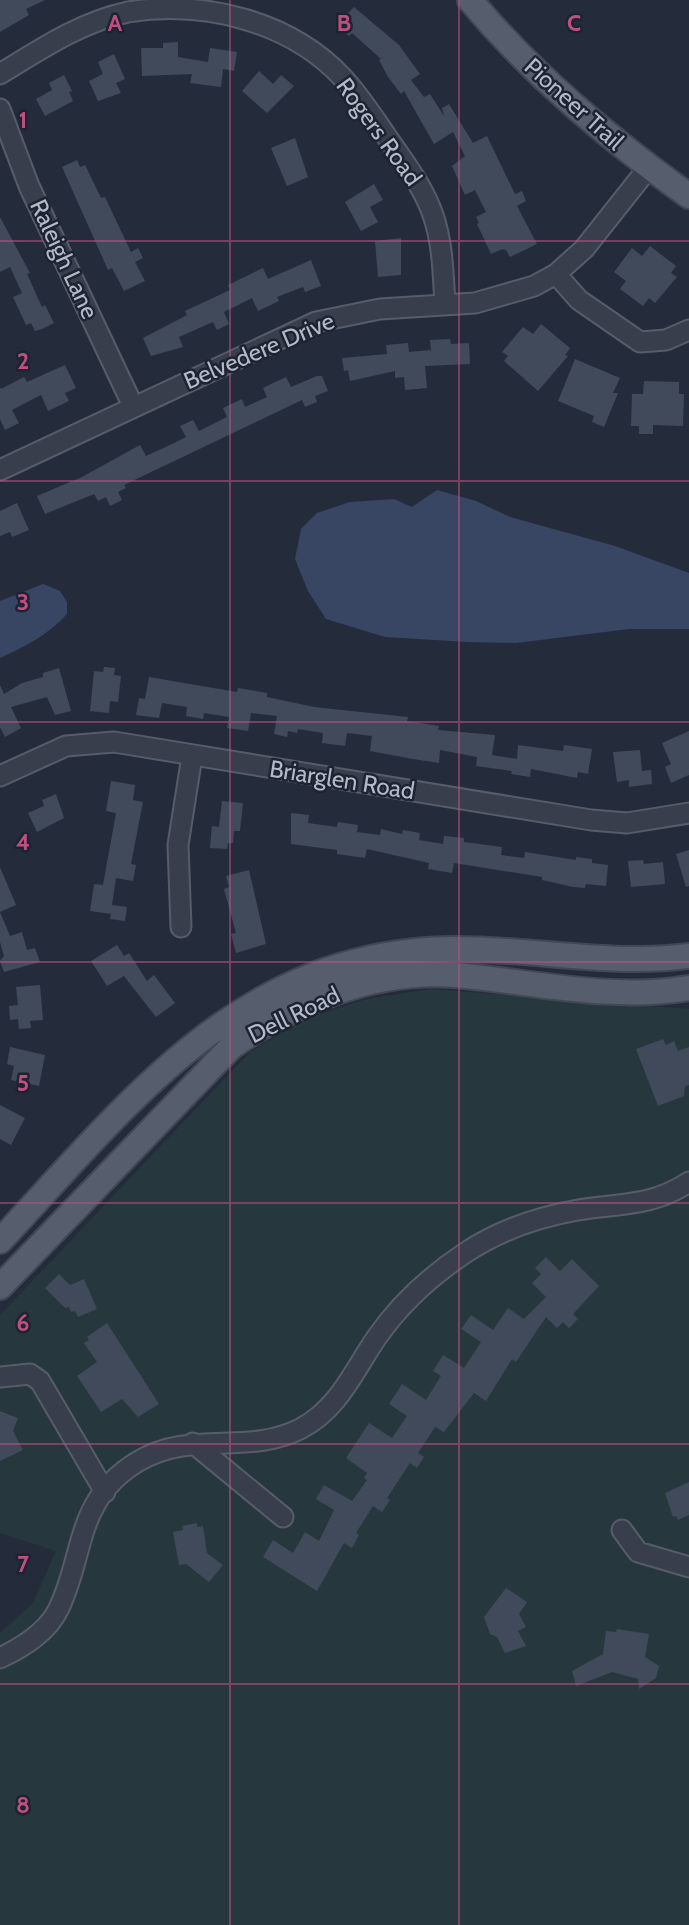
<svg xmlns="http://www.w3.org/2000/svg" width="689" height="1925" font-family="Cabin,sans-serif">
  <rect width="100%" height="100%" fill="#242c3c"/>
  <path fill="#26383d" d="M431 989 689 1009V1925H0V1633L33 1603 56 1551 0 1533V1315L249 1053 303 1020 366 999Z"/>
  <path fill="#384663" d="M437 490 476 501 510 517 615 546 689 573V629H629L516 643 467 642 385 637 326 619 308 591 295 559 301 529 317 513 350 502 394 499 412 507Z
    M43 584 60 591 67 602V614C48 635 26 646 0 658V601Z"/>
  <path fill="#404a5b" d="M0 0H45L26 9 29 15 0 32Z
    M354 7 399 45 420 74 411 80 424 97 430 94 444 116 442 108 449 104 473 143 487 136 515 194 522 191 526 201 517 206 537 244 510 257 506 250 502 249 491 254 477 224 479 223 476 217 486 212 475 190 465 195 452 166 465 156 453 132 434 144 404 91 401 94 388 77 379 60 381 59 352 33 349 36 337 25Z
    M178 42V57L208 62 210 48 237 52 234 71 223 69 221 87 190 83 192 74 142 76 141 48H163V43Z
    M114 54 125 79 116 83 121 93 98 101 89 81 103 74 98 62Z
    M259 71 273 84 281 75 294 86 267 113 242 91Z
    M64 75 72 91 69 92 73 101 45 116 36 99 52 90 49 83Z
    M295 138 308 177 287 186 271 148Z
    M77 160 80 167 85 165 101 198 105 197 131 252 138 248 143 258 135 262 145 281 124 291 112 268 108 270 62 167Z
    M374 184 383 200 370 207 378 222 361 231 345 202Z
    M0 217 30 273 27 274 42 307 45 305 54 323 42 329 35 331 31 323 26 325 13 297 22 293 10 267 0 272Z
    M401 238V275L378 277 375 241Z
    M650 246 676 266 671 273 677 277 655 303 649 298 643 306 620 289 626 281 614 272 632 248 642 256Z
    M311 260 321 286 305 292 303 287 277 297 279 301 258 311 252 298 224 312 229 324 217 330 213 322 179 337 183 347 151 356 143 338 187 315 185 311 230 290 228 285 263 268 268 279Z
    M541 324 570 348 565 355 568 356 538 391 504 361 508 356 502 352 523 327 533 334Z
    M450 339 451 344 469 343 470 364 425 366 427 388 405 390 404 377 395 378V371L350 381 348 370 344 371 342 358 387 354 386 345 408 343 409 352 431 350 430 340Z
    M575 359 620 378 613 393H618L604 427 592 422 594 416 558 401Z
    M65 365 76 388 65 393 69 401 48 411 41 395 12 410 19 423 5 430 0 419V387L1 389 24 377 27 382Z
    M317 376H322L328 391 315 396 317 402 305 407 302 400 124 485 126 488 118 492 122 500 110 506 106 497 98 501 94 494 45 514 37 496 82 477 140 445 146 456 172 444 186 437 180 426 193 420 199 431 227 417 223 408 242 399 245 407 267 397 263 388 286 377 291 387Z
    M644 381 679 382V394H684L683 426 653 425V434H639V426H631L632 394H643Z
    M17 503 29 530 12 537 10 532 0 536V511Z
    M104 667 115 668 114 675 121 676 118 702 110 701 109 713 90 711 94 671 103 672Z
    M59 668 71 711 55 715 47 697 11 707 21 728 5 737 0 727V685L4 694 22 683 43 677V673Z
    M149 677 237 692 238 688 267 693V697L314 707 408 717 407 721 439 726 438 730 495 735 492 755 517 759 518 745 563 751 564 745 592 749 588 774 578 772 577 778 531 769 530 777 511 774 512 771 476 766 477 757 440 750 439 763 413 759 370 751 372 736 347 733 345 746 322 743 323 733 298 729 297 733 288 731 287 737 274 734 277 716 251 713 248 731 227 728 229 717 204 713 203 719 186 716 187 707 162 703 159 718 136 715 139 698 145 699Z
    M689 731V775L671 783 665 767 671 764 662 743Z
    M640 750 642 771 651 770 652 784 629 787V780L617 782 613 752Z
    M111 781 135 785 133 800 143 802 131 864 136 865 133 881 116 878 112 905 127 907 125 921 110 919 111 914 90 911 94 884 103 885 116 813 106 811Z
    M56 794 64 818 37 832 28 813 44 806 42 800Z
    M222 801 243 803 240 831H234L233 843H228L227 849 210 848 212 826 219 827Z
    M291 813 309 815 308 823 337 827 338 822 358 825 357 832 380 835 381 829 402 834 403 830 420 833 419 840 443 844 444 836 464 838V842L502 847 501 855 524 858 525 852 576 860V857L592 859V863L608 865 606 886 586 884 585 888 573 887 542 880V877L454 863 452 873 428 869 429 863 367 849 365 858 337 854V850L291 844Z
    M689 850V886L686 887 676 854Z
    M643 860 644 864 663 862 665 884 631 887 628 861Z
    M0 867 16 905 0 912 10 936 22 932 27 950 35 948 40 962 4 972 0 961 4 956 0 942Z
    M249 870 266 944 236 953 231 934 236 933 224 889 229 887 226 876Z
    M117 945 124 956 129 953 147 981 154 975 175 1003 156 1017 124 976 107 986 91 961Z
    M40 985 43 1020 30 1021 31 1028 19 1029 18 1019 10 1020 9 1006 18 1005 16 987Z
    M663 1039 666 1045 674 1041 678 1051 689 1047V1085L685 1086 684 1096 658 1106 636 1049Z
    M10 1047 45 1055 39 1086 11 1080 14 1066 7 1064Z
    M0 1105 25 1118 11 1145 0 1139Z
    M546 1257 560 1271 572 1259 599 1286 573 1314 578 1319 569 1328 563 1322 557 1328 546 1317 516 1362 512 1359 486 1401 474 1393 444 1432 435 1427 418 1453 424 1457 417 1468 410 1463 387 1498 390 1500 382 1512 373 1506 356 1533 359 1535 352 1548 344 1543 317 1591 263 1557 273 1540 293 1553 305 1532 319 1541 334 1510 316 1499 324 1485 352 1501 367 1480 364 1478 367 1473 346 1458 369 1423 392 1438 407 1416 389 1404 402 1384 426 1400 441 1376 433 1371 443 1355 464 1368 481 1342 461 1329 471 1315 493 1330 508 1308 524 1319 546 1297 532 1283 541 1274 535 1268Z
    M59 1274 70 1285 84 1279 97 1309 78 1317 75 1311 71 1312 69 1307 65 1308 45 1288Z
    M107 1323 159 1404 138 1417 122 1399 101 1412 77 1376 97 1362 84 1343 89 1340 87 1337Z
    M0 1411 18 1418 13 1431 23 1450 0 1461Z
    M689 1482V1515L678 1520 676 1516 673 1517 665 1493Z
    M197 1523V1527L203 1526 207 1553 223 1565 209 1582 186 1564 179 1565 173 1532 183 1530 182 1526Z
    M506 1588 527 1602 519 1614 526 1627 518 1631 526 1646 505 1653 497 1637 490 1634 484 1617Z
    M617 1629 649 1634 645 1657 659 1666 656 1678 639 1689 638 1679 612 1672 576 1686 572 1671 603 1654 606 1631 616 1632Z"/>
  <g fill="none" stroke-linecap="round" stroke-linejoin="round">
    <defs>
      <path id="minor" d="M0 74C41 49 81 22 128 12 204 0 290 21 343 78 360 96 373 117 387 137 404 162 423 186 433 215 443 244 443 274 445 304
        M0 109 29 186 133 406
        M556 274 579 300 640 342 666 340 689 330
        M0 470 316 322 380 309 475 303 534 286 556 274 584 249 649 167
        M0 776 66 746 114 742 591 820 627 823 689 813
        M181 927 178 845 192 756
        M0 1377 30 1374 40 1381 105 1492
        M193 1443 283 1517
        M622 1530 638 1552 689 1567
        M0 1658C23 1647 48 1632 59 1608 85 1554 75 1500 137 1462 191 1429 246 1456 300 1429 339 1409 354 1370 377 1337 400 1304 432 1275 465 1253 498 1231 538 1217 578 1210 620 1203 651 1207 689 1182"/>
      <path id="major" d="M470 0C534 76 608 138 689 196
        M0 1241C130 1102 241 952 451 949 531 948 609 966 689 956
        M0 1287 231 1047C295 1002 375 969 455 975 533 982 611 1001 689 988"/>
    </defs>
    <use href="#minor" stroke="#565c6a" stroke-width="23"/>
    <use href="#major" stroke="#414755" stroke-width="28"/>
    <use href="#minor" stroke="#383e4c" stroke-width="19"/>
    <use href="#major" stroke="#565d6c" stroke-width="24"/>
  </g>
  <path fill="none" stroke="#bd5081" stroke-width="2" stroke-opacity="0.55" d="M230 0V1925M459 0V1925M0 241H689M0 481H689M0 722H689M0 962H689M0 1203H689M0 1444H689M0 1684H689"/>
  <g text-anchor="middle" stroke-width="5" stroke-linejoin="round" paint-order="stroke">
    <g font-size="24" fill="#b3b9c8" stroke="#1d2331">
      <text transform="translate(574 104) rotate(42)" y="8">Pioneer Trail</text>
      <text transform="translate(379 132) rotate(54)" y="8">Rogers Road</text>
      <text transform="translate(64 259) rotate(65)" y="8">Raleigh Lane</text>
      <text transform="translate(259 351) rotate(-23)" y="8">Belvedere Drive</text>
      <text transform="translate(342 780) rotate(9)" y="8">Briarglen Road</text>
      <text transform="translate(294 1015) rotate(-26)" y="8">Dell Road</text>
    </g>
  </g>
  <g font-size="23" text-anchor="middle" font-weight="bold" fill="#bd5081" stroke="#1d2331" stroke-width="5" stroke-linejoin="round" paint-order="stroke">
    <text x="115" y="31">A</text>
    <text x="344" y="31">B</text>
    <text x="574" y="31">C</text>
    <text x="23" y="128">1</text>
    <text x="23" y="369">2</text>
    <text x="23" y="610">3</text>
    <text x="23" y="850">4</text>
    <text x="23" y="1091">5</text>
    <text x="23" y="1331">6</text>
    <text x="23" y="1572">7</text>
    <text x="23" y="1813">8</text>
  </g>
</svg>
